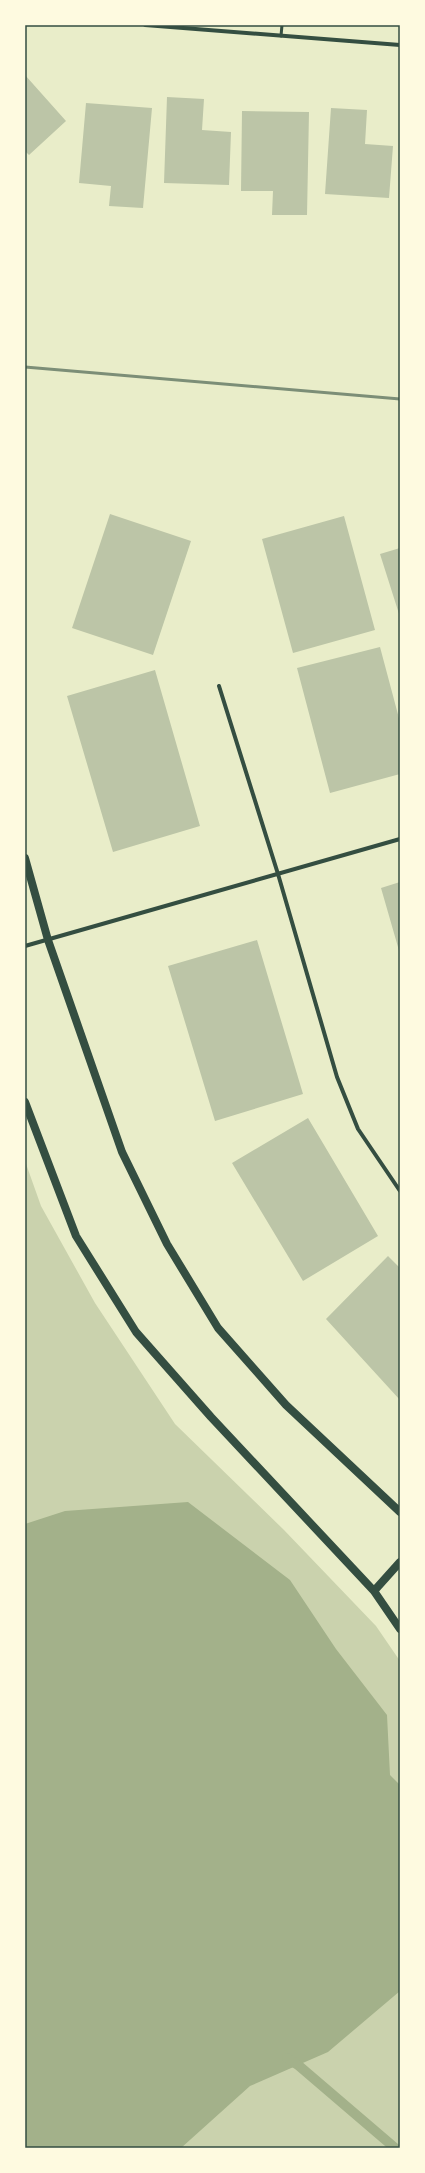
<svg xmlns="http://www.w3.org/2000/svg" width="425" height="2173" font-family="'Source Serif 4',serif">
  <rect width="100%" height="100%" fill="#e9edc9"/>
  <path fill="#cad2ad" d="M25 1161 41 1206 95 1303 175 1424 284 1530 376 1626 400 1661V2148H25Z"/>
  <path fill="#a3b18a" d="M188 1502 290 1580 336 1649 387 1715 390 1775 400 1785V1991L328 2052 250 2086 181 2148H25V1524L65 1511Z"/>
  <g fill="none" stroke-linecap="round" stroke-linejoin="round">
    <path stroke="#a3b18a" stroke-width="10" d="M287 2058 298 2065 395 2148"/>
  </g>
  <path fill="#bcc5a7" d="M25 75 66 121 29 155 25 151Z
    M167 97 204 99 202 130 231 132 229 185 164 183Z
    M86 103 152 108 143 208 109 206 111 186 79 183Z
    M331 108 367 110 365 144 393 146 389 198 325 194Z
    M242 111 309 112 307 215H272L273 191H241Z
    M110 514 191 541 153 655 72 628Z
    M344 516 375 630 293 653 262 539Z
    M400 548V617L380 554Z
    M380 647 400 722V774L330 793 297 668Z
    M155 670 200 826 113 852 67 696Z
    M400 882V954L381 888Z
    M257 940 303 1094 215 1121 168 966Z
    M308 1118 378 1236 303 1281 232 1163Z
    M388 1256 400 1268V1400L326 1319Z"/>
  <g fill="none" stroke-linecap="round" stroke-linejoin="round">
    <path stroke="#344e41" stroke-width="3" d="M281 36 282 25"/>
    <path stroke="#344e41" stroke-width="4" d="M145 25 400 45
      M219 686 278 874 337 1077 358 1129 400 1191
      M25 946 400 839"/>
    <path stroke="#344e41" stroke-width="8" d="M25 858 48 940 122 1152 167 1244 218 1328 286 1405 400 1512
      M25 1102 76 1236 136 1332 211 1417 374 1591 400 1629
      M374 1591 400 1562"/>
    <path stroke="#7c8e77" stroke-width="3" d="M25 367 400 399"/>
  </g>
  <rect width="425" height="2173" fill="none" stroke="#fefae0" stroke-width="52"/>
  <rect x="26" y="26" width="373" height="2121" fill="none" stroke="#344e41" stroke-width="1.5"/>
</svg>
